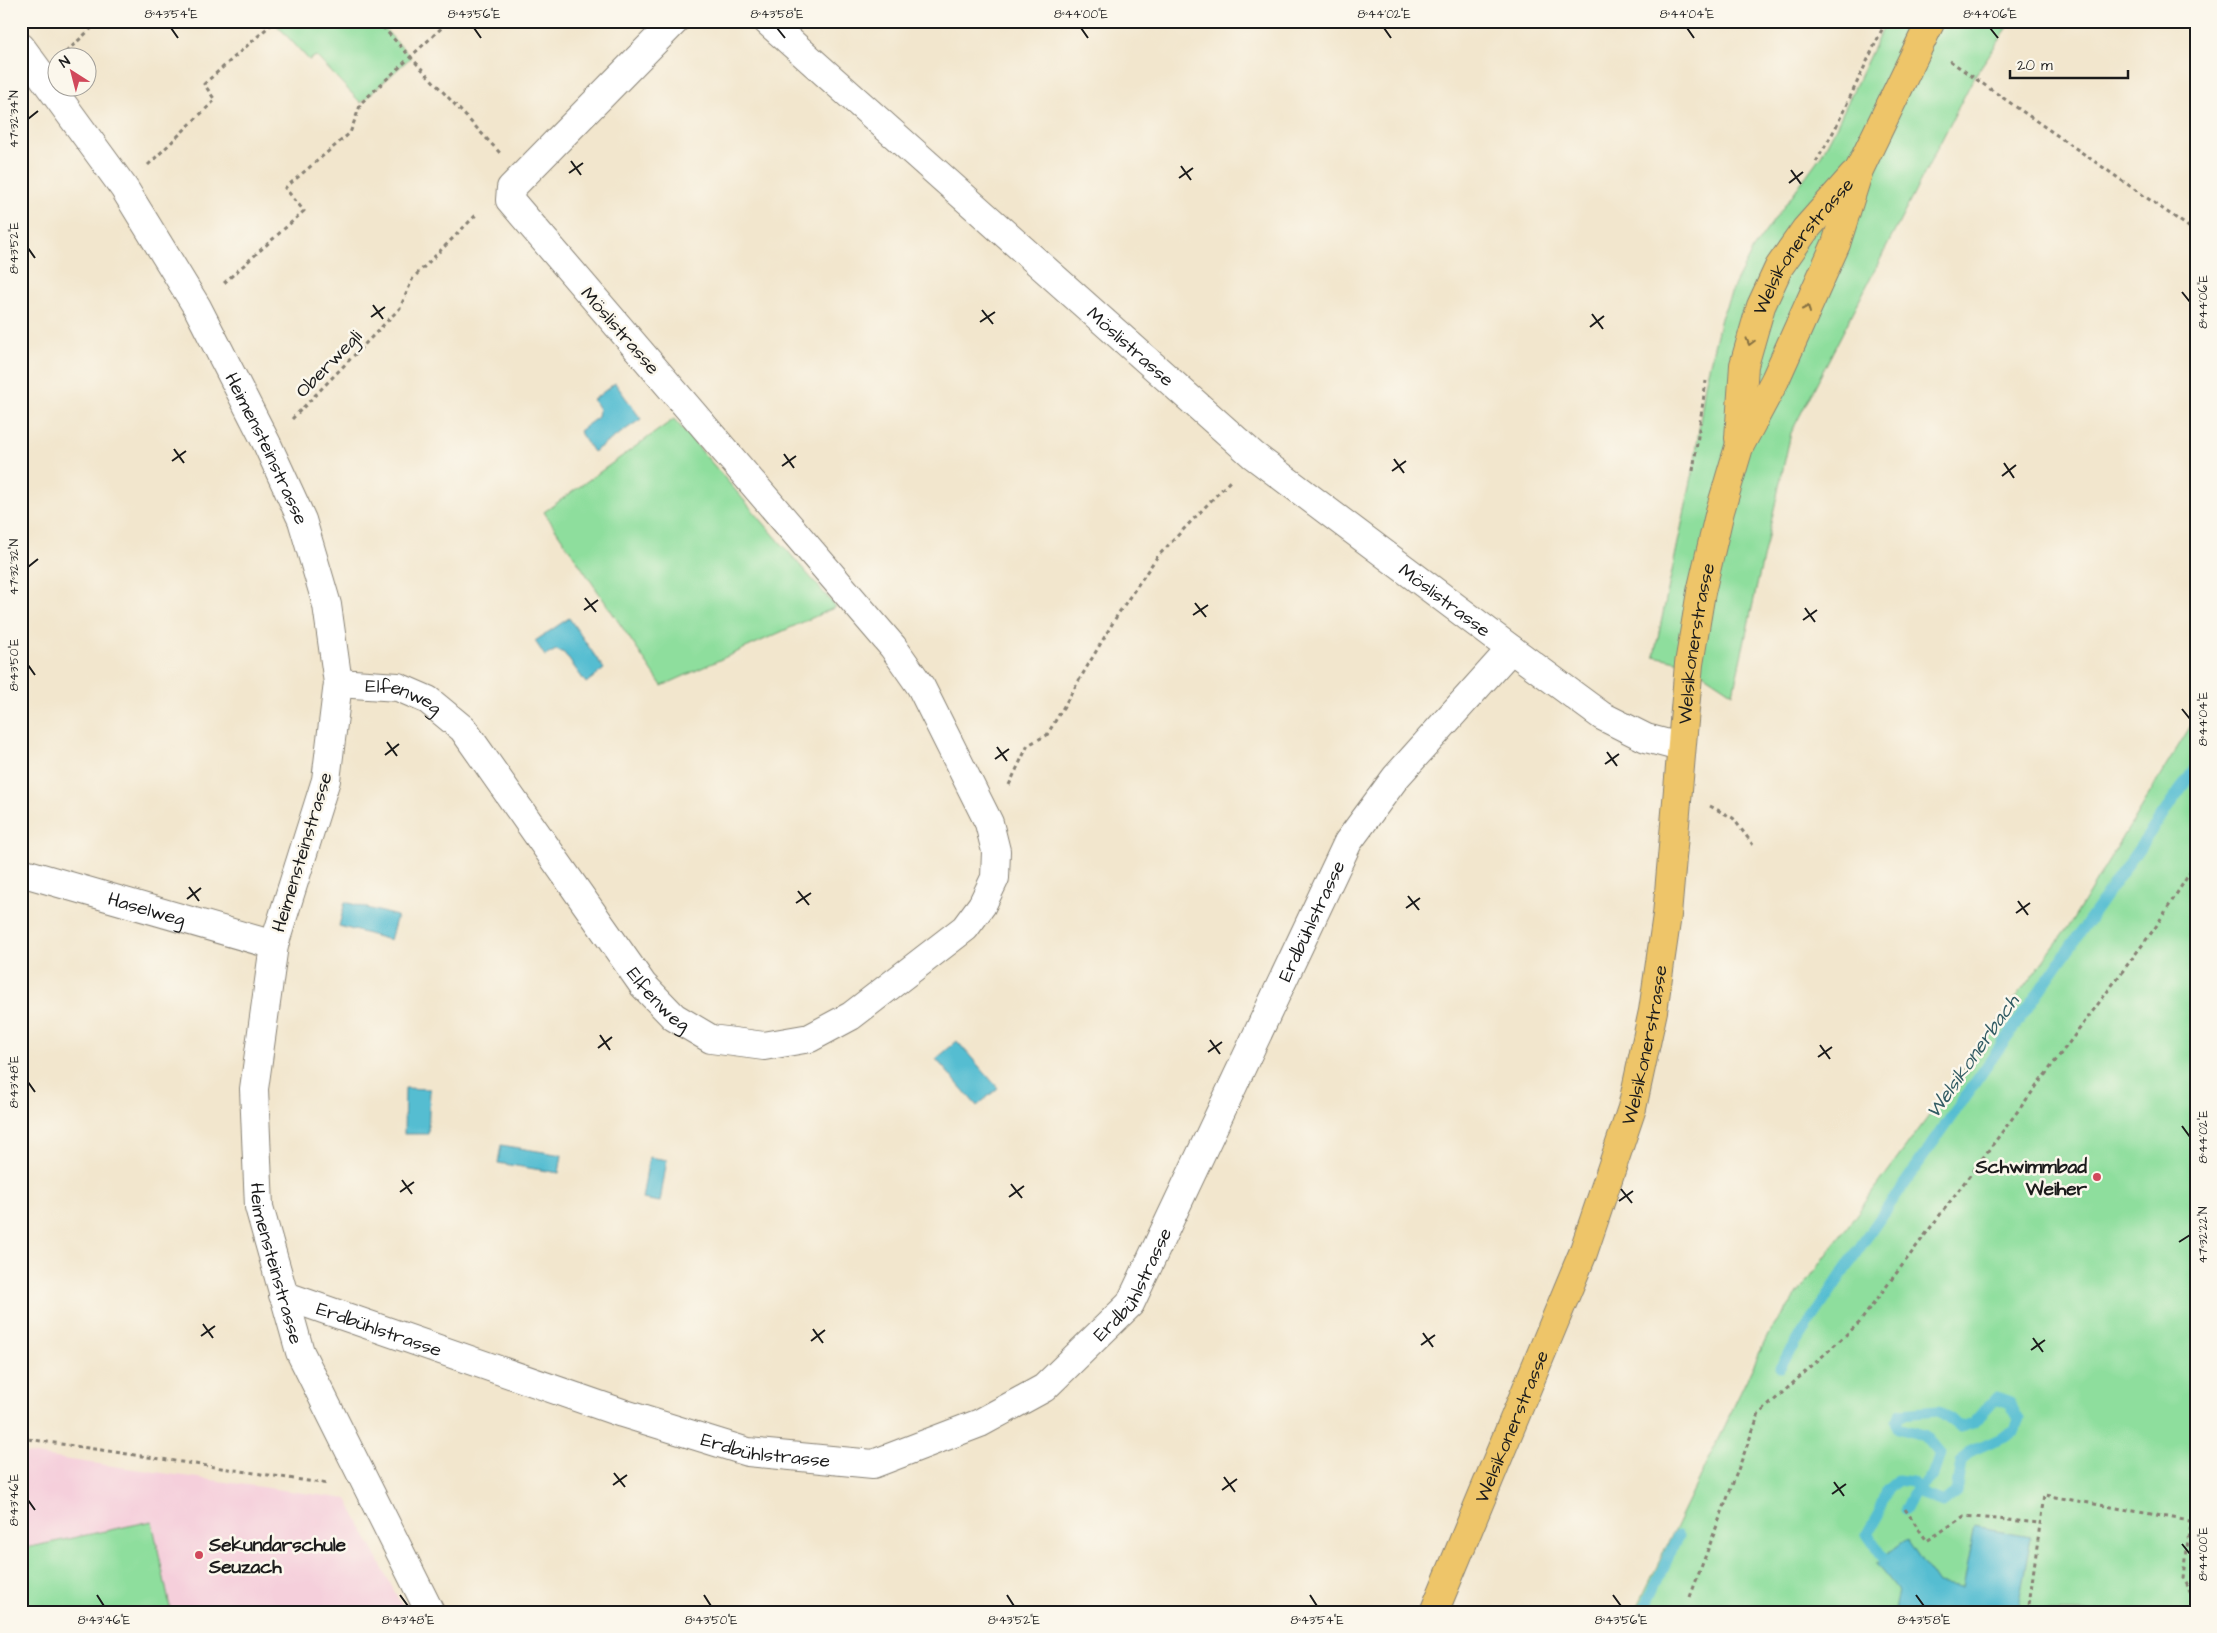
<svg xmlns="http://www.w3.org/2000/svg" width="2217" height="1633" font-family="'Architects Daughter',sans-serif">
  <rect width="100%" height="100%" fill="#fbf7ec"/>
  <filter id="ink" filterUnits="userSpaceOnUse"><feTurbulence type="fractalNoise" baseFrequency=".02" numOctaves="2"/><feDisplacementMap in="SourceGraphic" scale="10" xChannelSelector="R" yChannelSelector="G"/><feConvolveMatrix kernelMatrix="1 2 1 2 8 2 1 2 1" color-interpolation-filters="sRGB"/></filter>
  <filter id="wash" filterUnits="userSpaceOnUse"><feTurbulence type="fractalNoise" baseFrequency=".0096" numOctaves="4" result="noise"/><feDisplacementMap in="SourceGraphic" scale="20" xChannelSelector="R" yChannelSelector="G"/><feGaussianBlur stdDeviation="1.12" result="paint"/><feColorMatrix in="noise" values="0 0 0 0 0 0 0 0 0 0 0 0 0 0 0 0 0 1.4 0 .05"/><feComposite in="paint" operator="in"/></filter>
  <g filter="url(#wash)">
    <rect width="100%" height="100%" fill="#f2e6cd"/>
    <path fill="#f5cfdb" d="M21 1453 347 1499 405 1612H21Z"/>
    <path fill="#8ede9d" stroke="#557d5c" d="M377 21 411 57 361 103 316 56 309 60 274 22Z
      M1886 21H2012L1974 77 1791 433 1733 693 1689 664 1654 656 1694 467 1705 384 1721 318 1734 286 1753 249 1822 154 1835 129Z
      M674 419 836 607 662 686 544 512Z
      M2196 717V1612H1635L1769 1333 2071 923Z
      M152 1521 171 1612H21V1549Z"/>
    <path fill="#54bdd1" stroke="#386c76" d="M615 383 641 419 593 452 579 431 598 417 599 409 593 400Z
      M569 618 604 669 586 683 564 653 556 650 545 656 535 641Z
      M345 902 397 916 390 940 339 926Z
      M957 1041 998 1088 977 1106 936 1059Z
      M405 1088 430 1089 428 1134H404Z
      M501 1145 562 1155 559 1173 498 1163Z
      M649 1157 667 1160 660 1202 642 1199Z
      M1974 1527 2031 1537 2017 1612H1894L1898 1590 1876 1563 1907 1540 1937 1584 1962 1588Z"/>
    <g fill="none" stroke-linecap="round" stroke-linejoin="round">
      <path stroke="#54bdd1" stroke-width="11" d="M1780 1367 1860 1247 2196 767
        M1891 1568 1867 1534 1879 1513 1887 1490 1898 1480 1912 1482 1922 1494 1943 1502 1956 1492 1961 1462 1969 1452 2015 1431 2019 1419 2010 1403 1996 1398 1973 1423 1960 1427 1938 1411 1901 1414 1896 1421 1898 1428 1924 1435 1940 1454 1933 1475 1912 1495 1905 1509
        M1643 1612 1678 1536"/>
    </g>
  </g>
  <g filter="url(#ink)">
    <g fill="none" stroke-linecap="round" stroke-linejoin="round">
      <defs>
        <g id="minor">
          <path id="s1" d="M767 21 1253 455 1511 649"/>
          <path id="s2" d="M21 47 124 188 197 307 267 444 302 520 327 605 338 683 326 780 274 945 254 1089 259 1207 300 1352 430 1612"/>
          <path id="s3" d="M338 683 398 687 428 700 463 729 643 985 674 1017 711 1039 764 1046 810 1038 851 1016 965 928 982 905 995 878 996 851 989 823 921 687 893 647 510 200 511 188 675 21"/>
          <path id="s4" d="M21 872 274 945"/>
          <path id="s5" d="M283 1295 622 1413 748 1452 873 1464 980 1423 1044 1388 1130 1304 1348 842 1396 777 1511 649 1602 716 1646 738 1680 747"/>
        </g>
        <g id="major">
          <path id="s6" d="M1739 438 1744 365 1761 306 1779 267 1805 230 1853 176"/>
          <path id="s7" d="M1434 1612 1583 1253 1632 1108 1653 1011 1667 915 1689 664 1701 592 1720 511 1739 447 1775 380 1836 244 1859 170 1931 21"/>
        </g>
      </defs>
      <use href="#minor" stroke="#878174" stroke-width="30"/>
      <use href="#major" stroke="#878174" stroke-width="30"/>
      <path stroke="#878174" stroke-width="3" stroke-dasharray="4 4" stroke-linecap="butt" d="M377 21 500 153
        M66 52 99 21
        M1950 61 2196 232
        M1816 162 1835 129 1886 21
        M148 165 215 100 204 84 275 21
        M224 283 304 211 285 188 350 133 361 103 449 21
        M292 419 400 308 413 278 478 213
        M1693 471 1706 381
        M1009 785 1028 745 1047 735 1118 614 1157 557 1231 480
        M1710 806 1733 818 1753 845
        M21 1438 328 1484
        M1905 1509 1927 1541 1964 1516 2040 1523
        M1690 1597 1759 1414 1859 1323 2155 928 2196 863
        M2028 1612 2044 1495 2190 1521 2184 1578 2196 1600"/>
      <use href="#minor" stroke="#fff" stroke-width="28"/>
      <use href="#major" stroke="#eec569" stroke-width="28"/>
    </g>
    <defs><path id="oneway-chevron" d="M-2-3.5L2.5 0L-2 3.5" fill="none" stroke-width="1.6" stroke-linecap="round" stroke-linejoin="round" transform="scale(1.25)"/></defs>
    <g stroke="#857042">
      <use href="#oneway-chevron" transform="translate(1807 309) rotate(-66)"/>
      <use href="#oneway-chevron" transform="translate(1750 342) rotate(106)"/>
    </g>
  </g>
  <path fill="none" stroke="#1c1c1c" stroke-width="2" d="M171 28 178 38M474 28 481 38M777 28 785 38M1081 28 1088 38M1384 28 1391 38M1687 28 1694 38M1990 28 1998 38M28 119 38 111M571 161 581 175M1181 166 1191 180M1791 170 1801 184M569 173 583 163M1179 178 1193 168M1789 183 1803 172M28 248 35 258M2182 292 2190 302M373 305 383 319M982 310 993 324M1592 314 1603 329M371 317 385 307M980 322 995 312M1590 327 1604 316M174 449 184 463M784 454 794 468M1394 459 1404 473M172 461 186 451M2004 463 2014 478M782 466 796 456M1392 471 1406 461M2002 476 2016 465M28 567 38 559M585 598 596 612M1195 603 1206 617M1805 608 1815 622M584 610 598 600M1193 615 1208 605M1803 620 1817 610M28 665 35 675M2182 709 2190 719M387 742 397 756M997 747 1007 761M1607 752 1617 766M385 755 399 744M995 759 1009 749M1605 764 1619 754M189 887 199 901M798 891 809 905M1408 896 1419 910M187 899 201 888M2018 901 2028 915M796 903 811 893M1406 908 1420 898M2016 913 2030 903M600 1035 610 1050M1210 1040 1220 1054M1820 1045 1830 1059M598 1048 612 1037M1208 1052 1222 1042M1818 1057 1832 1047M28 1082 35 1092M2182 1126 2190 1137M402 1180 412 1194M1011 1184 1022 1198M1621 1189 1632 1203M400 1192 414 1182M1009 1197 1024 1186M1619 1201 1633 1191M2179 1242 2190 1235M203 1324 213 1338M813 1329 823 1343M1423 1333 1433 1347M201 1336 215 1326M2033 1338 2043 1352M811 1341 825 1330M1421 1345 1435 1335M2031 1350 2045 1340M614 1473 625 1487M1224 1477 1235 1492M1834 1482 1844 1496M613 1485 627 1475M1222 1490 1237 1479M1832 1494 1846 1484M28 1500 35 1510M2182 1544 2190 1554M97 1595 104 1606M400 1595 408 1606M704 1595 711 1606M1007 1595 1014 1606M1310 1595 1317 1606M1613 1595 1621 1606M1916 1595 1924 1606"/>
  <g fill="#d1495b" stroke="#fbf7ec" stroke-width="2">
    <circle cx="2097" cy="1177" r="5"/>
    <circle cx="199" cy="1555" r="5"/>
  </g>
  <g text-anchor="middle" stroke-width="5" stroke-linejoin="round" paint-order="stroke">
    <g font-size="19" fill="#1c1c1c" stroke="#fbf7ec">
      <text dy="7" stroke="none"><textPath href="#s6" startOffset="208">Welsikonerstrasse</textPath></text>
      <text transform="translate(621 330) rotate(49)" y="7">Möslistrasse</text>
      <text dy="7" stroke="none"><textPath href="#s1" startOffset="488">Möslistrasse</textPath></text>
      <text transform="translate(328 363) rotate(-46)" y="7">Oberwegli</text>
      <text dy="7" stroke="none"><textPath href="#s2" startOffset="472">Heimensteinstrasse</textPath></text>
      <text dy="7" stroke="none"><textPath href="#s1" startOffset="892">Möslistrasse</textPath></text>
      <text dy="7" stroke="none"><textPath href="#s7" startOffset="1011">Welsikonerstrasse</textPath></text>
      <text dy="7" stroke="none"><textPath href="#s3" startOffset="68">Elfenweg</textPath></text>
      <text transform="translate(301 852) rotate(-73)" y="7">Heimensteinstrasse</text>
      <text dy="7" stroke="none"><textPath href="#s4" startOffset="131">Haselweg</textPath></text>
      <text dy="7" stroke="none"><textPath href="#s5" startOffset="1348">Erdbühlstrasse</textPath></text>
      <text dy="7" stroke="none"><textPath href="#s3" startOffset="472">Elfenweg</textPath></text>
      <text dy="7" stroke="none"><textPath href="#s7" startOffset="606">Welsikonerstrasse</textPath></text>
      <text dy="7" stroke="none"><textPath href="#s2" startOffset="1312">Heimensteinstrasse</textPath></text>
      <text dy="7" stroke="none"><textPath href="#s5" startOffset="942">Erdbühlstrasse</textPath></text>
      <text dy="7" stroke="none"><textPath href="#s5" startOffset="102">Erdbühlstrasse</textPath></text>
      <text dy="7" stroke="none"><textPath href="#s7" startOffset="201">Welsikonerstrasse</textPath></text>
      <text dy="7" stroke="none"><textPath href="#s5" startOffset="508">Erdbühlstrasse</textPath></text>
    </g>
    <g font-size="19" font-weight="bold" fill="#1c1c1c" stroke="#fbf7ec" text-anchor="end">
      <text x="2087" y="1173">Schwimmbad<tspan x="2087" dy="22">Weiher</tspan></text>
      <text x="209" y="1551" text-anchor="start">Sekundarschule<tspan x="209" dy="22">Seuzach</tspan></text>
    </g>
    <g font-size="20" font-style="italic" fill="#325c64" stroke="#fbf7ec">
      <text transform="translate(1972 1056) rotate(-55)" y="7">Welsikonerbach</text>
    </g>
  </g>
  <rect width="2217" height="1633" fill="none" stroke="#fbf7ec" stroke-width="55"/>
  <g transform="translate(72 72) rotate(324)"><circle r="24" fill="#fbf7ec" stroke="#a29f99"/>
  <path d="M0-4L9 19L0 12L-9 19Z" fill="#d1495b"/>
  <text y="-8" font-size="14" font-weight="bold" text-anchor="middle" fill="#1c1c1c">N</text>
  </g>
  <path d="M2010 70v8h118v-8" fill="none" stroke="#1c1c1c" stroke-width="2.5"/>
  <text x="2017" y="70" font-size="15" fill="#1c1c1c" stroke="#fbf7ec" stroke-width="4" paint-order="stroke">20 m</text>
  <rect x="28" y="28" width="2162" height="1578" fill="none" stroke="#1c1c1c" stroke-width="2"/>
  <g font-size="12" text-anchor="middle" fill="#1c1c1c">
    <text x="171" y="18">8°43'54"E</text>
    <text x="474" y="18">8°43'56"E</text>
    <text x="777" y="18">8°43'58"E</text>
    <text x="1081" y="18">8°44'00"E</text>
    <text x="1384" y="18">8°44'02"E</text>
    <text x="1687" y="18">8°44'04"E</text>
    <text x="1990" y="18">8°44'06"E</text>
    <text transform="translate(14 119) rotate(-90)" y="4">47°32'34"N</text>
    <text transform="translate(14 248) rotate(-90)" y="4">8°43'52"E</text>
    <text transform="translate(2203 302) rotate(-90)" y="4">8°44'06"E</text>
    <text transform="translate(14 567) rotate(-90)" y="4">47°32'32"N</text>
    <text transform="translate(14 665) rotate(-90)" y="4">8°43'50"E</text>
    <text transform="translate(2203 719) rotate(-90)" y="4">8°44'04"E</text>
    <text transform="translate(14 1082) rotate(-90)" y="4">8°43'48"E</text>
    <text transform="translate(2203 1137) rotate(-90)" y="4">8°44'02"E</text>
    <text transform="translate(2203 1235) rotate(-90)" y="4">47°32'22"N</text>
    <text transform="translate(14 1500) rotate(-90)" y="4">8°43'46"E</text>
    <text transform="translate(2203 1554) rotate(-90)" y="4">8°44'00"E</text>
    <text x="104" y="1624">8°43'46"E</text>
    <text x="408" y="1624">8°43'48"E</text>
    <text x="711" y="1624">8°43'50"E</text>
    <text x="1014" y="1624">8°43'52"E</text>
    <text x="1317" y="1624">8°43'54"E</text>
    <text x="1621" y="1624">8°43'56"E</text>
    <text x="1924" y="1624">8°43'58"E</text>
  </g>
</svg>
